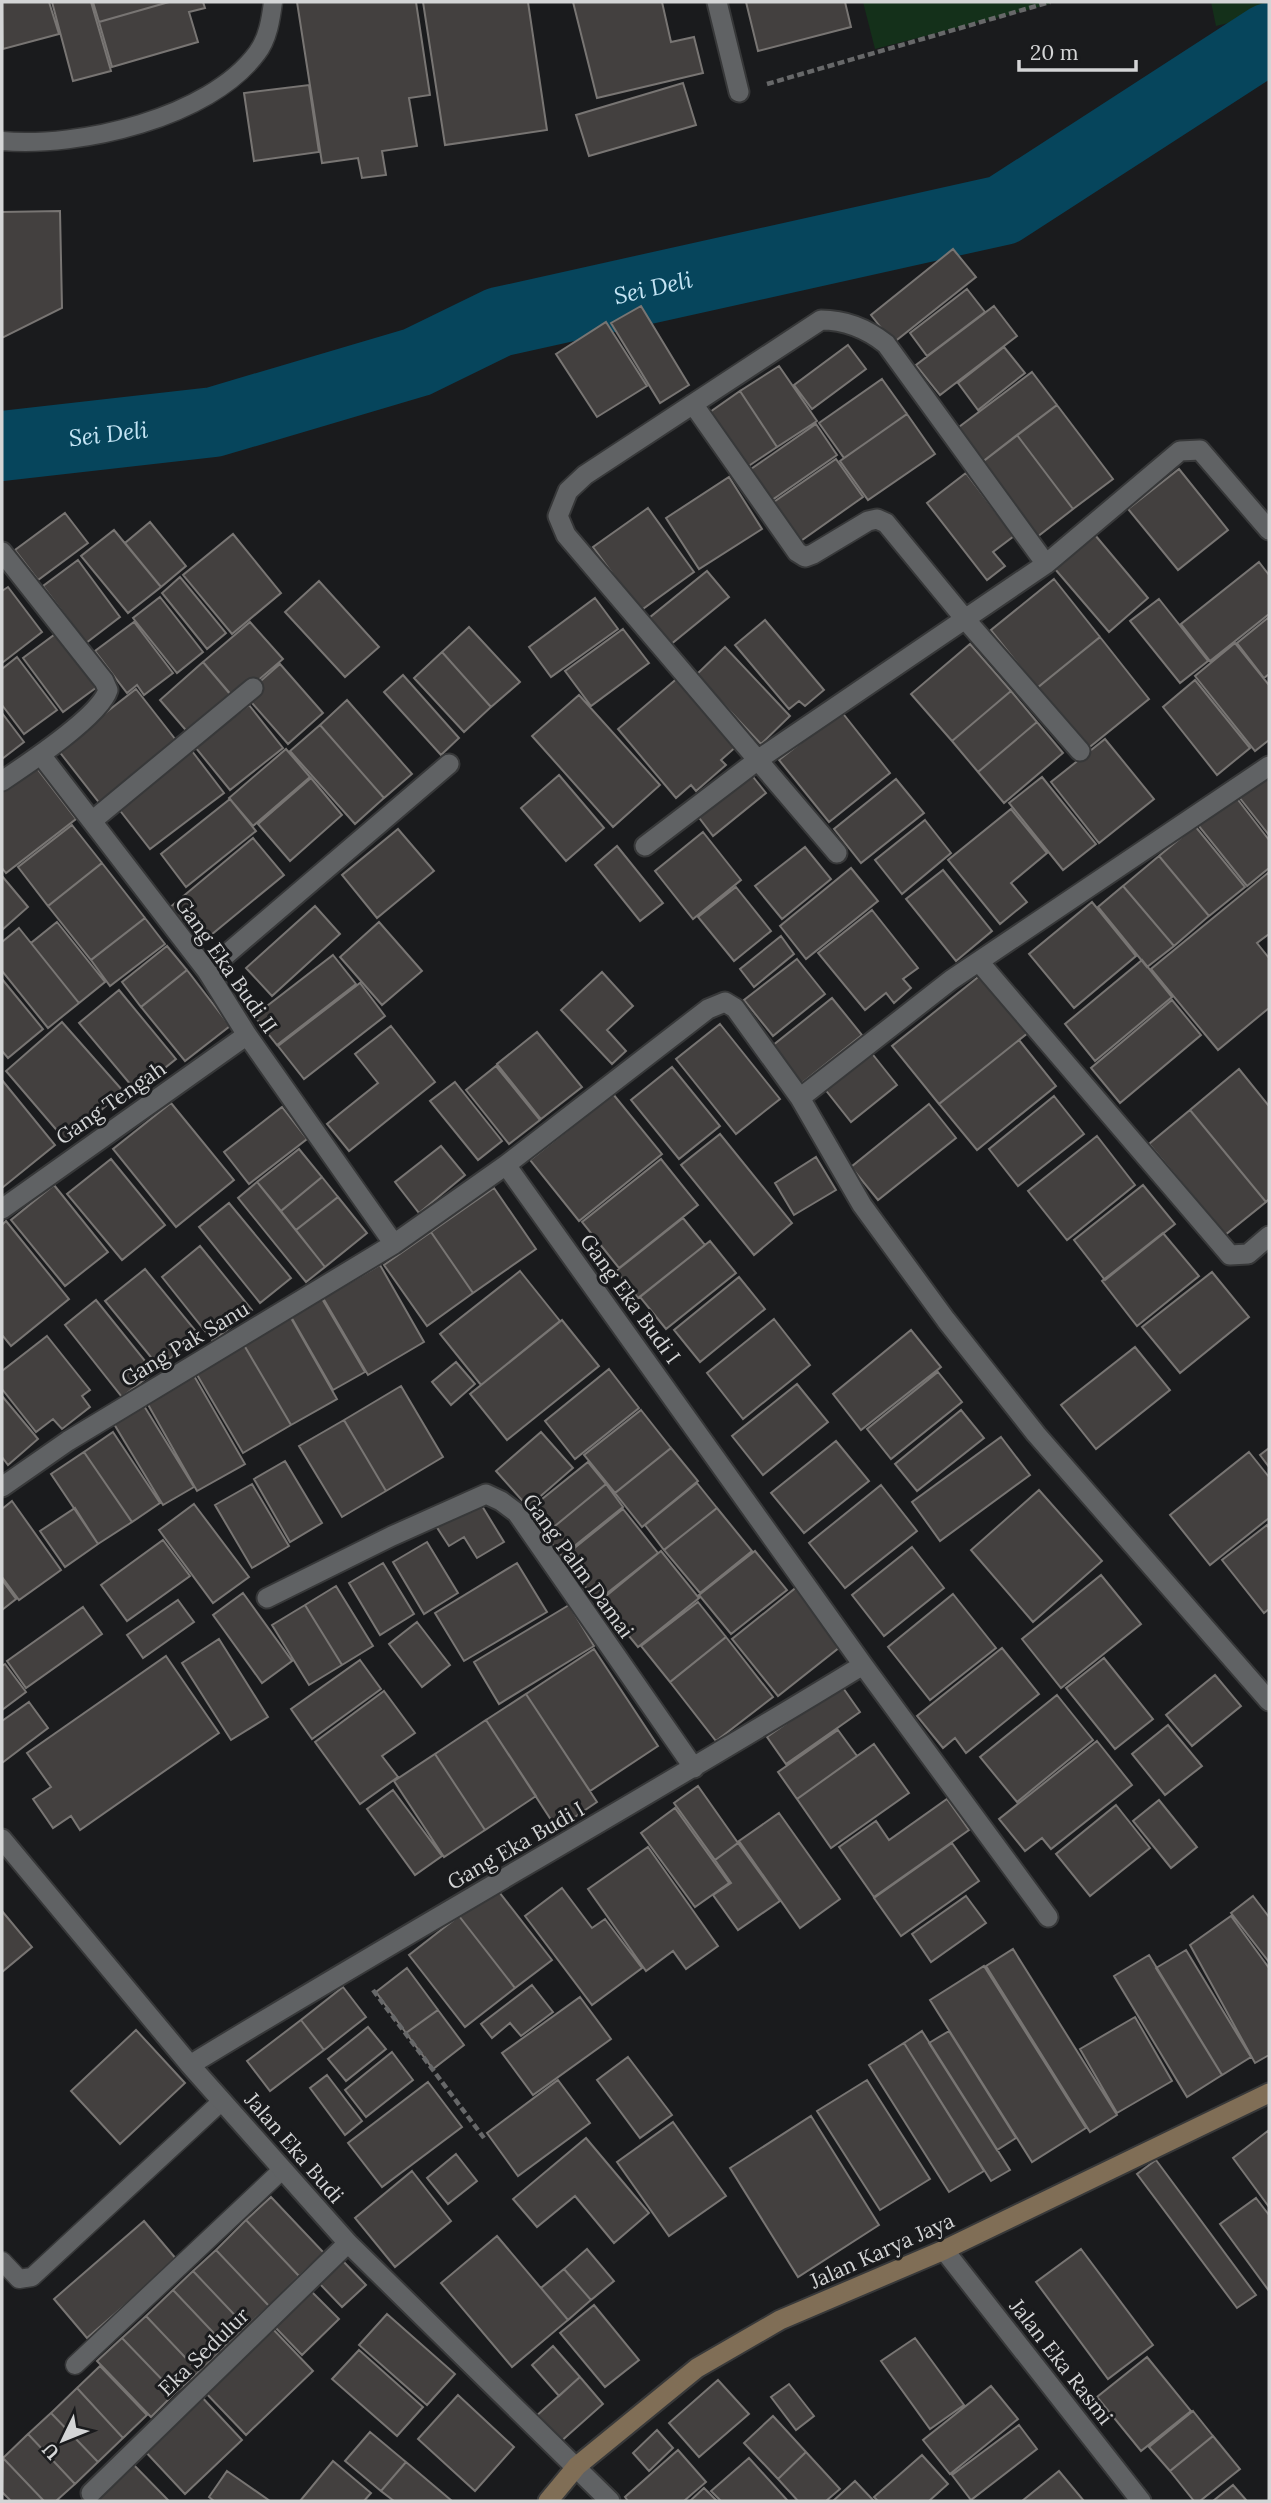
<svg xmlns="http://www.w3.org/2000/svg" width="1271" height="2503" font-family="Lora,serif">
  <rect width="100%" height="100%" fill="#1a1b1d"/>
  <path fill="#14301a" d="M863 2H1050V4L875 49Z
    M1211 2H1269V13L1216 26Z"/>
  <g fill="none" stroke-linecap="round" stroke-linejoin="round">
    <path stroke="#06455c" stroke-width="70" id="s1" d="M2 446 214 422 417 362 499 322 1003 210 1269 38"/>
  </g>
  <path fill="#43403f" stroke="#787573" stroke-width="2" d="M2 2H49L59 34 3 49Z
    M52 2H91L111 71 73 81Z
    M93 2H169L99 22Z
    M169 2H203L205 8 189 12 198 42 112 67 99 22Z
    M297 2H416L430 95 409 98 417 146 382 151 386 175 362 178 358 158 322 163Z
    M423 2H528L547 130 445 145Z
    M573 2H662L671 42 694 37 703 73 597 98Z
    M746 2H845L851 27 758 51Z
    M683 83 696 125 589 156 576 115Z
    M309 85 319 152 254 161 244 93Z
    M60 211 62 308 2 338V212Z
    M953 249 976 277 893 343 871 315Z
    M967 289 985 312 927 356 910 333Z
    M641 306 689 385 660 403 611 323Z
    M994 306 1017 336 940 395 916 365Z
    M606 322 647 386 597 417 556 354Z
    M848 345 866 369 812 409 794 385Z
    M1004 347 1025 373 978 410 958 383Z
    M779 366 817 421 777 447 740 391Z
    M1032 372 1057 405 981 463 955 430Z
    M882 379 907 414 844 458 819 423Z
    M740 391 777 447 747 467 710 412Z
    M1057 405 1113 479 1073 509 1017 435Z
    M907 414 935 454 868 500 840 461Z
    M816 424 837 455 772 500 751 469Z
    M1017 435 1073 509 1037 537 981 463Z
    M836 459 863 497 795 545 768 506Z
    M1179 469 1228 530 1178 570 1128 509Z
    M966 473 1014 536 993 552 1005 566 987 580 927 503Z
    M729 477 762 529 699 569 666 518Z
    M648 508 694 572 640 611 593 547Z
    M65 513 88 543 38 580 15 550Z
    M150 522 186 566 161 587 125 543Z
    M114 530 161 587 128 613 81 556Z
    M233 534 281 593 232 634 183 575Z
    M1095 535 1148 598 1109 632 1055 569Z
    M78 560 120 617 86 643 43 586Z
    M1259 562 1269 575V614L1210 661 1181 624Z
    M707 571 729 597 670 645 649 618Z
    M180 577 226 633 207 649 162 593Z
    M1054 579 1100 637 1037 688 991 630Z
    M319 581 379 647 345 677 285 612Z
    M8 587 42 632 2 663V591Z
    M160 597 203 652 177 673 133 618Z
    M595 598 618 629 551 677 529 647Z
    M1159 599 1208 661 1180 683 1130 621Z
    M1269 617V674L1264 678 1237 643Z
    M765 620 824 690 805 706 799 701 789 709 735 645Z
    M134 622 173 673 144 695 137 685 127 693 95 651Z
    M250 622 283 659 235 700 203 662Z
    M469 627 520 682 491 707 442 652Z
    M623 629 649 663 591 706 565 671Z
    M58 632 97 687 63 712 23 658Z
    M1100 637 1149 699 1086 750 1037 688Z
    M1235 643 1269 685V740L1255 751 1195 676Z
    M970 644 1011 691 952 741 911 694Z
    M725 647 790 716 761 744 696 675Z
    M442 652 491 707 464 732 414 678Z
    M17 657 57 710 24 734 2 705V669Z
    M203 662 239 704 196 742 160 700Z
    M280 664 323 713 288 744 245 695Z
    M403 675 459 738 441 755 384 692Z
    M680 676 738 745 721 760 726 765 696 791 691 785 676 798 618 729Z
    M1195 680 1250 748 1217 775 1163 707Z
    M136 689 179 744 101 805 58 750Z
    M1011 691 1037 722 978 772 952 741Z
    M579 695 660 785 613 827 532 736Z
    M347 700 412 774 384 798 320 725Z
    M249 705 283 748 230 790 195 747Z
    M841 711 890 773 829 822 779 760Z
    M2 713 24 742 2 759Z
    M1037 722 1063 753 1004 803 978 772Z
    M320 725 384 798 355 824 290 751Z
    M1105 739 1154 799 1099 843 1051 782Z
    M286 749 310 777 253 826 229 798Z
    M192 751 224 793 150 849 118 808Z
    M32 762 76 819 6 873 2 868V786Z
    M1269 772V835L1239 797Z
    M750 773 766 793 713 836 697 815Z
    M559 775 604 828 566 861 521 808Z
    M1042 777 1096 844 1063 870 1009 803Z
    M311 778 342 815 290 861 258 824Z
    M896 779 924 813 861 863 834 829Z
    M1235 796 1269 840V868L1247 886 1198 825Z
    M230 799 256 831 186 887 161 854Z
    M1011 809 1047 853 1011 883 1027 902 1000 924 948 860Z
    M925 820 951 853 902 894 875 860Z
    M72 825 102 863 48 906 18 867Z
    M1195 826 1245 887 1209 916 1159 856Z
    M398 829 434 871 377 918 342 875Z
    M703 832 741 880 693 919 655 871Z
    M253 838 284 875 200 944 169 908Z
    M617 846 663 903 640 921 595 865Z
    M805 847 831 879 782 919 755 886Z
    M1159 856 1209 916 1174 946 1123 886Z
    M102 863 145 918 91 960 48 906Z
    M851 868 878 901 806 959 780 926Z
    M943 870 992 931 956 961 906 899Z
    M1269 872V934L1257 943 1269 958V1008L1218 1050 1151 969Z
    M2 876 28 907 2 930Z
    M1123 886 1174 946 1147 967 1098 907Z
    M736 887 771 931 734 961 698 917Z
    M1092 902 1136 956 1074 1008 1029 954Z
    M315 906 340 934 272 996 246 968Z
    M872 910 918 968 903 979 911 988 894 1003 886 993 865 1010 818 953Z
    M145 918 165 944 110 986 91 960Z
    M57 922 105 982 79 1003 31 943Z
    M379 922 422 971 382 1005 340 957Z
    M19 928 79 1003 48 1028 2 971V942Z
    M781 936 794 954 754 987 740 969Z
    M167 946 187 970 141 1007 122 982Z
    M333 955 356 984 277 1045 254 1016Z
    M797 959 825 994 773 1036 744 1000Z
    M1142 960 1172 997 1095 1061 1065 1024Z
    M187 970 230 1026 185 1061 141 1007Z
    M602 972 633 1006 607 1030 626 1051 612 1064 561 1010Z
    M982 974 1029 1032 939 1104 892 1046Z
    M2 979 43 1029 8 1058 2 1051Z
    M360 983 385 1016 304 1079 278 1046Z
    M119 990 176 1059 136 1091 79 1023Z
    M832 998 862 1035 797 1087 767 1050Z
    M1172 1000 1201 1035 1120 1103 1091 1068Z
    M62 1022 123 1091 66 1141 6 1071Z
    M720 1024 780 1099 736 1134 676 1059Z
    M391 1026 435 1082 349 1151 327 1124 378 1083 355 1054Z
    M537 1032 582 1087 541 1119 497 1064Z
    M1019 1040 1056 1086 977 1150 939 1104Z
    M870 1051 897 1085 851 1122 824 1088Z
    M496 1066 540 1120 509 1144 466 1090Z
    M672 1067 720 1126 679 1159 631 1100Z
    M1239 1069 1269 1106V1199L1266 1202 1190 1110Z
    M2 1080 55 1145 2 1188Z
    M455 1082 502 1141 478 1160 430 1101Z
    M613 1094 662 1154 579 1221 530 1160Z
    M1054 1096 1084 1134 1018 1186 989 1149Z
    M171 1103 234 1180 176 1227 113 1149Z
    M929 1104 956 1138 878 1200 851 1167Z
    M282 1107 307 1139 249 1184 224 1152Z
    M1190 1110 1266 1202 1225 1235 1149 1144Z
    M720 1134 792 1223 754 1255 681 1165Z
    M1097 1136 1135 1185 1067 1240 1028 1191Z
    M441 1146 465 1175 419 1213 395 1182Z
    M299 1149 322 1177 281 1211 257 1182Z
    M816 1157 836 1190 794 1215 775 1183Z
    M111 1159 165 1225 122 1260 67 1194Z
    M661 1159 698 1205 619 1268 582 1222Z
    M322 1177 338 1197 296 1230 281 1211Z
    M257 1182 325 1267 306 1282 238 1198Z
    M54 1185 108 1252 65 1286 11 1220Z
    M1143 1185 1175 1224 1105 1280 1074 1240Z
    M494 1188 536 1249 473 1293 431 1232Z
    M338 1197 367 1233 325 1267 296 1230Z
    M229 1203 291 1278 260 1303 199 1227Z
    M683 1218 705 1245 638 1298 616 1271Z
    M6 1221 69 1299 11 1346 2 1335V1225Z
    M431 1232 473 1293 427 1326 384 1265Z
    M1163 1233 1199 1276 1137 1326 1102 1281Z
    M710 1241 736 1273 666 1329 640 1297Z
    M200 1246 252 1310 213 1341 162 1277Z
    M380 1265 424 1342 368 1375 323 1298Z
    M145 1269 199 1335 159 1367 105 1301Z
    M520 1271 560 1321 481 1385 440 1334Z
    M1212 1272 1249 1317 1180 1373 1142 1327Z
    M739 1277 765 1309 700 1362 674 1330Z
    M321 1297 365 1372 333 1390 290 1315Z
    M96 1300 154 1372 122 1397 65 1325Z
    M291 1318 337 1399 291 1425 244 1345Z
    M774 1319 810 1365 743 1419 707 1373Z
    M562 1320 599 1366 507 1440 470 1394Z
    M911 1330 941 1367 861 1430 833 1394Z
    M47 1336 90 1390 82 1396 90 1407 62 1429 53 1419 36 1432 2 1389V1371Z
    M244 1345 291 1425 243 1453 196 1373Z
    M1135 1347 1170 1390 1096 1449 1061 1405Z
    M456 1362 475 1384 451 1405 432 1382Z
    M609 1369 639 1408 575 1459 545 1421Z
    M938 1372 962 1402 891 1459 867 1429Z
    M193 1374 245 1464 197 1491 146 1401Z
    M797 1384 828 1422 763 1475 732 1436Z
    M401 1386 443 1457 386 1491 344 1420Z
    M2 1396 38 1439 8 1465 2 1457Z
    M141 1401 194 1487 163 1505 111 1419Z
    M641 1410 671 1448 615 1493 584 1455Z
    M961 1410 984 1438 917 1491 895 1464Z
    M344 1420 386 1491 342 1517 299 1446Z
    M113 1432 160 1503 132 1522 84 1452Z
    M541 1432 573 1468 528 1507 496 1471Z
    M1001 1437 1030 1475 940 1541 912 1502Z
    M836 1441 869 1481 804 1533 771 1493Z
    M671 1448 698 1481 642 1527 615 1493Z
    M1269 1448V1467L1260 1455Z
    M84 1452 132 1522 98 1544 51 1474Z
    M1249 1452 1269 1477V1518L1210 1565 1170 1515Z
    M285 1461 322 1523 290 1542 254 1479Z
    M588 1462 606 1484 544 1535 526 1512Z
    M697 1483 717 1508 664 1550 645 1525Z
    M252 1484 289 1546 252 1568 215 1505Z
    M606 1484 623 1507 562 1556 544 1535Z
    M881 1485 917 1531 845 1588 809 1543Z
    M1039 1490 1102 1561 1033 1622 971 1550Z
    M12 1501 61 1570 19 1600 2 1577V1509Z
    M479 1501 504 1542 477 1558 464 1537 449 1546 436 1526Z
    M194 1504 249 1577 213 1603 159 1530Z
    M75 1508 98 1544 65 1567 40 1531Z
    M717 1508 752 1551 700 1593 664 1550Z
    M623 1509 658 1553 597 1601 562 1558Z
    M1267 1525 1269 1528V1609L1264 1613 1222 1560Z
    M163 1540 190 1576 127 1621 101 1585Z
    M427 1542 458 1593 424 1614 393 1562Z
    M912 1547 944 1588 884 1636 852 1595Z
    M661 1551 699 1598 638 1647 600 1601Z
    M755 1551 787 1590 731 1634 699 1595Z
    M383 1563 414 1614 380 1635 349 1583Z
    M517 1563 547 1612 464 1661 435 1613Z
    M1101 1575 1141 1624 1061 1688 1022 1639Z
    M2 1580 16 1599 2 1610Z
    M336 1586 373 1646 342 1665 305 1605Z
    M798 1586 845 1643 778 1696 732 1639Z
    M243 1593 292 1661 262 1683 213 1615Z
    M953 1594 996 1648 930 1700 888 1647Z
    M178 1600 194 1622 143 1658 127 1635Z
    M698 1602 726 1637 670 1682 641 1646Z
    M305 1605 342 1665 309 1685 272 1625Z
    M569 1605 594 1646 499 1704 474 1662Z
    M83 1607 102 1634 26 1688 7 1661Z
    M417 1622 450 1665 422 1687 389 1644Z
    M726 1637 773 1697 716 1741 670 1682Z
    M219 1639 268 1717 231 1740 182 1663Z
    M1002 1648 1039 1694 966 1753 955 1738 943 1748 917 1716Z
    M594 1649 658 1746 590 1791 526 1694Z
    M166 1656 219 1733 80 1830 71 1816 53 1828 33 1799 51 1787 27 1753Z
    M1104 1658 1153 1719 1115 1749 1066 1688Z
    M360 1660 381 1689 312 1739 291 1709Z
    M5 1664 26 1692 2 1710V1666Z
    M1215 1675 1241 1706 1192 1746 1166 1715Z
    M841 1685 860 1712 786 1764 767 1737Z
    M384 1691 415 1733 382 1756 398 1777 360 1804 315 1742Z
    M526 1694 597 1802 557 1829 486 1720Z
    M1057 1695 1093 1740 1017 1802 980 1757Z
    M29 1702 48 1728 2 1763V1721Z
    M486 1720 536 1796 485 1830 435 1754Z
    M1168 1725 1202 1766 1165 1795 1132 1754Z
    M838 1730 857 1756 797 1799 778 1772Z
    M1097 1741 1132 1785 1051 1849 1042 1838 1025 1851 999 1819Z
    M874 1744 909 1793 831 1848 797 1799Z
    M435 1754 485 1830 444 1857 394 1781Z
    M698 1786 738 1843 715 1860 674 1803Z
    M393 1790 442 1856 415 1875 367 1809Z
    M947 1799 969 1830 874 1897 839 1847 876 1821 889 1840Z
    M1159 1800 1197 1847 1171 1868 1133 1821Z
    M1116 1805 1150 1848 1090 1896 1056 1854Z
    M675 1808 729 1883 695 1907 641 1833Z
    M779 1813 840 1899 800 1928 739 1841Z
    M738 1843 780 1901 738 1930 713 1895 731 1883 715 1860Z
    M952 1843 979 1881 901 1936 874 1898Z
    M648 1847 718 1946 686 1969 673 1951 646 1971 588 1889Z
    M496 1888 552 1960 515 1988 459 1916Z
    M562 1888 592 1928 605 1919 642 1968 592 2005 525 1916Z
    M966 1896 986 1923 931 1962 912 1934Z
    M1253 1896 1269 1917V1962L1231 1913Z
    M2 1911 32 1947 2 1972Z
    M459 1916 515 1988 465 2027 409 1955Z
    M1231 1916 1269 1968V2055L1255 2063 1190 1945Z
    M1013 1949 1117 2115 1090 2132 986 1966Z
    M1186 1950 1251 2057 1222 2075 1156 1968Z
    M1149 1955 1222 2075 1187 2097 1114 1976Z
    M984 1966 1086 2128 1032 2162 930 2000Z
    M407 1968 438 2010 406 2033 376 1992Z
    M532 1985 553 2012 521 2036 510 2023 492 2038 481 2024Z
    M343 1987 366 2017 324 2050 301 2020Z
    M580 1997 611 2039 533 2095 502 2053Z
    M438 2010 464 2045 433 2069 406 2033Z
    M1135 2017 1172 2081 1117 2113 1080 2049Z
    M301 2020 324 2050 270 2091 247 2061Z
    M368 2027 386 2049 346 2081 328 2059Z
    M136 2030 185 2083 120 2144 71 2091Z
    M922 2031 1010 2170 991 2181 904 2043Z
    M949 2031 1016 2138 997 2150 929 2043Z
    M904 2043 984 2171 949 2192 869 2065Z
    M392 2052 413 2080 366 2117 345 2090Z
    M628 2057 672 2115 640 2138 597 2080Z
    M327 2075 362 2121 345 2135 310 2088Z
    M558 2080 590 2123 518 2176 487 2133Z
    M867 2080 930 2179 880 2210 817 2111Z
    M428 2082 462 2127 382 2187 348 2143Z
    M811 2116 879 2225 798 2277 730 2168Z
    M673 2122 726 2196 669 2236 617 2162Z
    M1269 2130V2207L1233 2158Z
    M586 2138 649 2213 614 2243 575 2196 537 2227 513 2199Z
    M456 2154 477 2181 448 2204 427 2178Z
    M1156 2160 1256 2295 1237 2308 1137 2174Z
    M412 2171 451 2221 395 2267 355 2218Z
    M271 2197 324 2253 299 2276 246 2220Z
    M1256 2198 1269 2215V2291L1220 2224Z
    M246 2220 299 2276 269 2306 216 2250Z
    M144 2221 177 2260 87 2338 54 2299Z
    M497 2236 568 2320 512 2367 441 2283Z
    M587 2249 614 2281 591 2300 564 2269Z
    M1081 2249 1153 2345 1108 2379 1036 2282Z
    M216 2250 269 2306 246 2327 193 2271Z
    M341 2259 366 2285 342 2307 318 2282Z
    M564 2269 591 2300 568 2320 541 2288Z
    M193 2271 246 2327 226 2346 173 2290Z
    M173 2290 226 2346 199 2372 146 2316Z
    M310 2290 339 2319 302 2355 273 2325Z
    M594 2305 639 2360 605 2387 560 2333Z
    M387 2314 455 2374 427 2405 359 2345Z
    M146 2316 199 2372 175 2393 122 2338Z
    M269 2325 313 2371 246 2435 202 2389Z
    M122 2338 175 2393 151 2417 97 2361Z
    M915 2338 964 2405 930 2429 881 2361Z
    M553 2346 580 2377 559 2396 532 2365Z
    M359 2350 423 2407 397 2436 332 2379Z
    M1147 2357 1191 2411 1141 2451 1097 2397Z
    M100 2366 147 2415 123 2438 77 2388Z
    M580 2377 603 2404 559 2443 535 2417Z
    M718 2380 749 2414 699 2457 669 2423Z
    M789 2384 814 2416 796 2430 771 2397Z
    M991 2386 1018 2419 950 2474 923 2440Z
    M77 2388 123 2438 98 2462 51 2413Z
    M199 2394 242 2440 185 2494 142 2448Z
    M458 2395 514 2447 475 2491 418 2439Z
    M1193 2411 1213 2436 1170 2471 1149 2447Z
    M51 2413 98 2462 75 2484 28 2434Z
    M773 2416 806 2452 778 2479 744 2443Z
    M1019 2425 1037 2449 971 2500 952 2475Z
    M657 2430 673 2448 649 2471 633 2453Z
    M370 2432 406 2462 381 2491 345 2461Z
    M28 2434 75 2484 56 2501H44L3 2458Z
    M1213 2436 1240 2469 1200 2501H1194L1170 2471Z
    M678 2450 706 2482 684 2501H628L625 2497Z
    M806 2452 840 2489 826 2501H798L778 2479Z
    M922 2455 948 2484 929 2501H878L874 2497Z
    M3 2458 44 2501H11L2 2492Z
    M749 2458 788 2501H721L711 2491Z
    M129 2460 169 2501H86Z
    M333 2461 371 2493 364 2501H300Z
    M406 2462 452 2501H394L381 2491Z
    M227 2471 270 2501H214L209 2497Z
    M1059 2471 1084 2501H1022Z
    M855 2481 874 2501H833Z
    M1233 2485 1247 2501H1213Z
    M704 2488 717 2501H690Z"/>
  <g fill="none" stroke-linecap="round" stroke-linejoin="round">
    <defs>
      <path id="service" d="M2 141C79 148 209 118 257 53 268 39 271 18 273 2
        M2 2261 19 2279 32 2277 222 2101
        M75 2365 282 2170"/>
      <path id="minor" d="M717 2 739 92
        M693 404 797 552 805 557 813 554 868 521 877 519 886 523 965 619 1080 751
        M2 552 104 681 108 690C100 716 26 765 2 781
        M41 755 207 971 247 1035 394 1244
        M92 821 253 688
        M645 846 759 759 1046 564 1180 451 1200 450 1269 530
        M837 853 566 535 558 516 568 491 585 475 821 320C846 320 866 328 886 344L1046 564
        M980 963 1230 1255 1248 1254 1269 1236
        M207 971 449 764
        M800 1098 951 980 1269 766
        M506 1165 863 1665 1048 1917
        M2 1209 247 1035
        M2 1487 68 1441 394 1244 506 1165 708 1009 725 1002 735 1008 800 1098 862 1205 946 1320 1036 1434 1269 1701
        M267 1598 392 1536 486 1494 501 1501 517 1513 694 1768
        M2 1839 190 2065 348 2243 610 2501
        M190 2065C413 1929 641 1801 863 1665
        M944 2250 1141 2501
        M91 2493 348 2243"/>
      <path id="secondary" d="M548 2501 577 2466 697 2368 780 2320 944 2250 1269 2093"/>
    </defs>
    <use href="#service" stroke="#373839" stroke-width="21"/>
    <use href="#minor" stroke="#373839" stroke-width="23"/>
    <use href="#secondary" stroke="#373839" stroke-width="23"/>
    <path stroke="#676869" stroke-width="4.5" stroke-dasharray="7 3.5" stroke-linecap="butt" d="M767 84 1050 2
      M373 1990 484 2138"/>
    <use href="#service" stroke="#606264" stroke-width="18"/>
    <use href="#minor" stroke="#606264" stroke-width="19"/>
    <use href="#secondary" stroke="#806e56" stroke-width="19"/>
  </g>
  <g text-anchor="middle" stroke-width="6" stroke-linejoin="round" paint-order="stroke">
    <g font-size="21" fill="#d4d5d6" stroke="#1a1b1d">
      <text transform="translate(226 965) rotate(55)" y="7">Gang Eka Budi II</text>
      <text transform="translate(111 1103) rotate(-35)" y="7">Gang Tengah</text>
      <text transform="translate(630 1299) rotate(54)" y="7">Gang Eka Budi I</text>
      <text transform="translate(185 1344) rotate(-31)" y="7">Gang Pak Sanu</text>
      <text transform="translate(578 1566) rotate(54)" y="7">Gang Palm Damai</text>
      <text transform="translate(516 1846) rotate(-30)" y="7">Gang Eka Budi I</text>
      <text transform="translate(294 2148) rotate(49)" y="7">Jalan Eka Budi</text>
      <text transform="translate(882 2251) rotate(-24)" y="7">Jalan Karya Jaya</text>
      <text transform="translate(204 2352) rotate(-44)" y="7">Eka Sedulur</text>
      <text transform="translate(1061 2362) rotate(52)" y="7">Jalan Eka Rasmi</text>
    </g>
    <g font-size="23" font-style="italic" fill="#c5e5f5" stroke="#1a1b1d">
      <text dy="8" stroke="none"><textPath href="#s1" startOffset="674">Sei Deli</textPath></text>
      <text dy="8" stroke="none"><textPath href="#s1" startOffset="107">Sei Deli</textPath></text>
    </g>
  </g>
  <rect width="1271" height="2503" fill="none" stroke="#d4d5d6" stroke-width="7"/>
  <g transform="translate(63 2440) rotate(227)" stroke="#1a1b1d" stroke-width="5" paint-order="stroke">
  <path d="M0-5L12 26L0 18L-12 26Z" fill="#d4d5d6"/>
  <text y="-10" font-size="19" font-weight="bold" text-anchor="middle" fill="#d4d5d6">U</text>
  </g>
  <path d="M1019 60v10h117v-10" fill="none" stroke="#d4d5d6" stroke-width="3.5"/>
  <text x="1030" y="60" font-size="21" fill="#d4d5d6" stroke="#1a1b1d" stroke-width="5" paint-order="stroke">20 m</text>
</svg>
